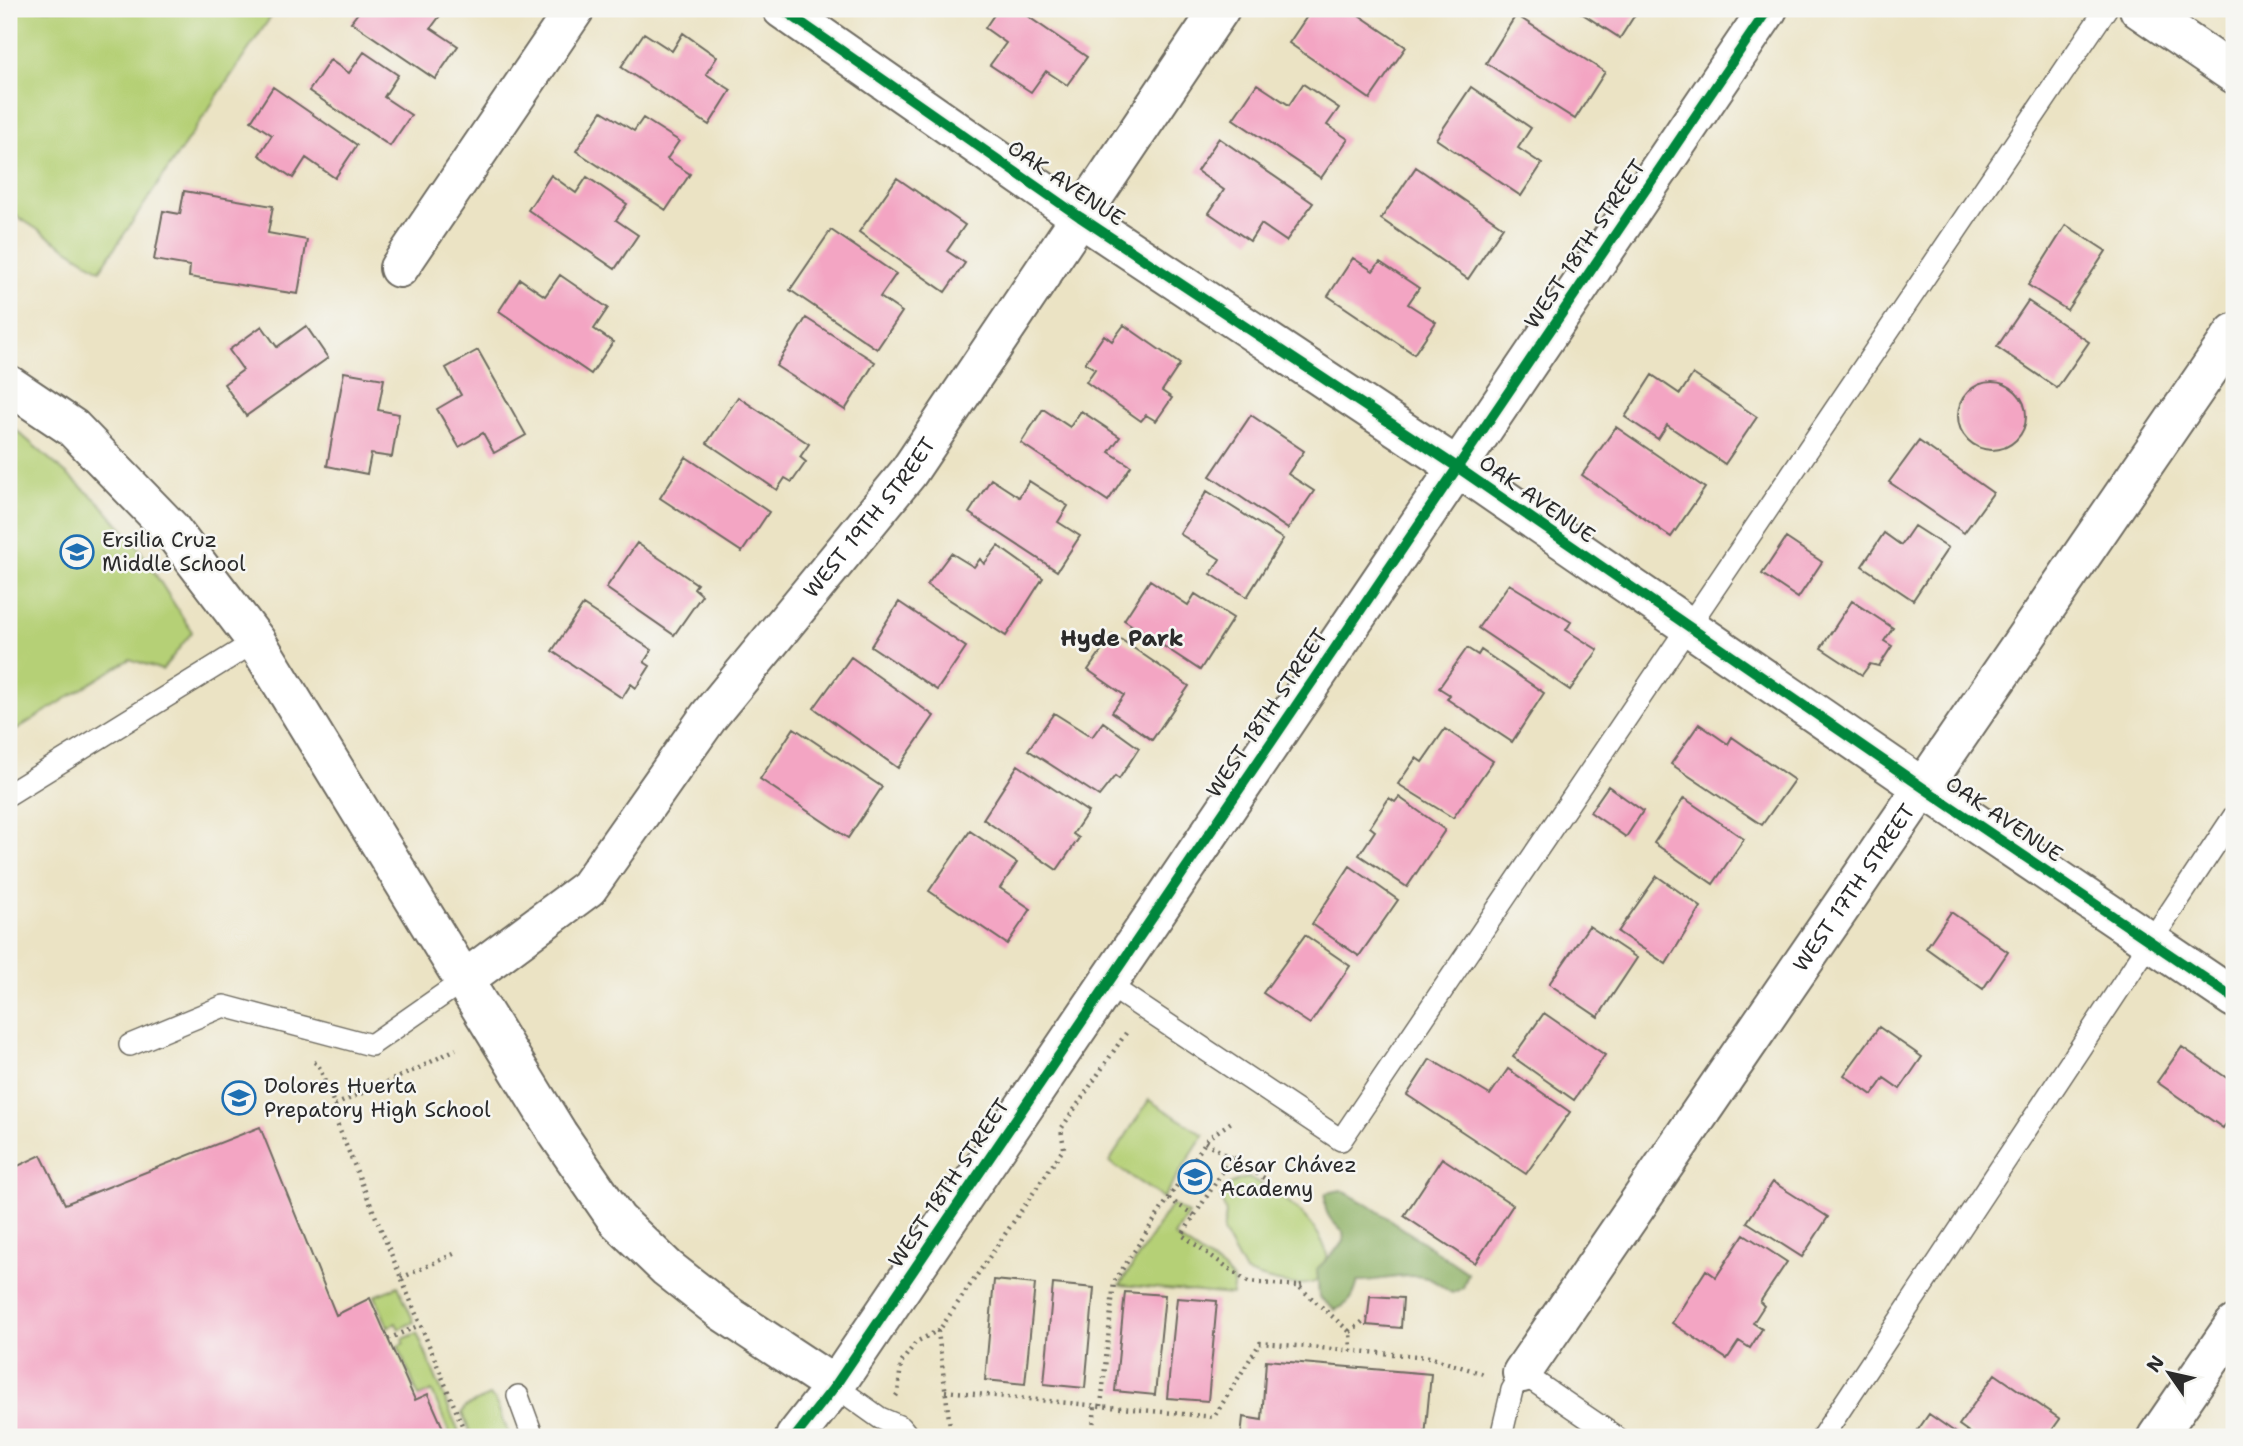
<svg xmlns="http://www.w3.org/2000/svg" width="2243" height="1446" font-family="'Shantell Sans',sans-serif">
  <rect width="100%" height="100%" fill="#f6f6f2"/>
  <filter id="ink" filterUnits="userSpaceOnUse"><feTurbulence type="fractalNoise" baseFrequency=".0143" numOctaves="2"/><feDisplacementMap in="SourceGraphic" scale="14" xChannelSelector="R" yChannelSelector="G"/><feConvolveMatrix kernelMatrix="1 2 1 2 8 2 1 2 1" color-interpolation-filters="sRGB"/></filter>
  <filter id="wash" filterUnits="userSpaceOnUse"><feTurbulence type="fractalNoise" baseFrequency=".00686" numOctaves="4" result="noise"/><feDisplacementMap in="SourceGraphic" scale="28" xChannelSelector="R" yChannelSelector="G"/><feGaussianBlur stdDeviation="1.57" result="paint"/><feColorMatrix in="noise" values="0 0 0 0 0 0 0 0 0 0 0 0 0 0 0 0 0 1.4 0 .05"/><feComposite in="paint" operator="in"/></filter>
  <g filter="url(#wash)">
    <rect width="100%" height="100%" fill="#ebe3c4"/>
    <path fill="#b5d076" stroke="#707e50" stroke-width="2" d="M9 9H276L100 270 9 211Z
      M9 424 100 503 136 544 192 632 162 670 130 659 9 734Z
      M1149 1100 1204 1135 1163 1198 1109 1162Z
      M1248 1178C1332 1211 1376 1321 1245 1272L1223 1232 1226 1214 1221 1197C1227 1185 1235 1180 1248 1178Z
      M1172 1204 1188 1214 1174 1236 1223 1269 1234 1281 1232 1295 1120 1285Z
      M398 1286 414 1322 399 1329 396 1323 388 1327 375 1296Z
      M417 1333 461 1437H451L432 1391 419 1397 398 1346 404 1343 403 1339Z
      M490 1396 495 1400 510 1437H472L462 1413 465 1407Z"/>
    <path fill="#90b267" stroke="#5e6e49" stroke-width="2" d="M1341 1190 1370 1206 1468 1273 1463 1288 1452 1293C1444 1289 1435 1280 1427 1278 1404 1272 1380 1282 1358 1281 1354 1297 1350 1304 1335 1310L1319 1297 1317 1269 1344 1242 1343 1232C1330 1220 1322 1212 1326 1193Z"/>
    <g id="blocks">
      <path fill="#f3a5c3" d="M361 9H445L431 28 458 46 435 79 351 22Z
        M998 9H1017L1087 57 1067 85 1046 71 1031 92 990 65 1006 43 985 28Z
        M1312 9H1350L1406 47 1370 99 1289 43Z
        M1575 9H1636L1638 10 1620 38Z
        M1516 15 1605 72 1575 119 1486 63Z
        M644 33 672 51 683 33 717 57 706 74 731 90 709 125 621 67Z
        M364 52 398 75 384 97 411 115 390 146 309 91 330 60 349 73Z
        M1257 84 1289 105 1303 84 1339 108 1327 125 1348 139 1321 178 1233 119Z
        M273 87 357 145 335 178 306 158 293 178 259 155 272 135 251 121Z
        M1471 87 1531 128 1518 148 1542 164 1521 196 1436 139Z
        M602 111 634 131 643 118 679 141 667 159 690 174 666 210 576 151Z
        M1219 138 1313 203 1286 241 1261 224 1250 241 1209 213 1224 190 1197 171Z
        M1416 167 1503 227 1468 279 1381 219Z
        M551 175 576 193 587 177 627 204 616 220 638 235 615 269 528 210Z
        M897 178 965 225 947 251 965 263 945 292 859 232Z
        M184 191 273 206 268 233 307 240 298 294 189 277 190 266 154 260 163 211 180 214Z
        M2066 225 2106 251 2067 310 2028 285Z
        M831 230 896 274 880 297 902 312 877 349 790 290Z
        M1353 258 1373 271 1380 262 1419 288 1408 304 1436 322 1414 354 1328 296Z
        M560 275 608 308 594 329 613 342 591 374 499 311 520 279 545 296Z
        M2028 301 2089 342 2057 388 1997 347Z
        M806 318 875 362 845 410 776 366Z
        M1124 325 1180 364 1162 391 1172 398 1156 421 1146 415 1141 421 1086 382 1095 369 1085 363 1104 335 1112 341Z
        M262 326 277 347 306 326 328 358 246 416 224 384 243 370 229 350Z
        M478 350 526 435 494 453 483 433 459 447 437 409 461 395 446 368Z
        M344 372 384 379 378 410 399 414 392 457 371 454 367 474 327 466Z
        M1693 374 1757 417 1725 464 1667 425 1658 439 1625 417 1652 375 1680 394Z
        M1958 416a34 34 0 1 1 68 0a34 34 0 1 1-68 0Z
        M738 397 809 444 800 457 806 462 792 482 785 478 777 490 707 443Z
        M1043 409 1070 427 1081 411 1120 437 1109 452 1131 466 1108 501 1021 443Z
        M1251 415 1304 451 1288 474 1314 491 1288 529 1210 476Z
        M1616 427 1705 488 1671 537 1582 475Z
        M1919 441 1993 493 1964 533 1889 482Z
        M686 457 769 512 742 552 660 498Z
        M991 479 1019 497 1029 481 1068 506 1058 522 1080 536 1057 571 969 513Z
        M1207 491 1283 539 1247 597 1211 574 1220 559 1180 534Z
        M1914 526 1948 548 1913 600 1862 566 1884 533 1901 545Z
        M1786 538 1822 562 1798 598 1762 574Z
        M637 543 697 584 694 588 702 595 674 635 606 588Z
        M998 546 1043 578 1006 636 927 585 951 553 974 567 980 559 984 564Z
        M1150 580 1188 605 1195 594 1233 618 1200 670 1124 620Z
        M1509 584 1571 622 1566 630 1598 650 1570 690 1478 628Z
        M1852 601 1893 628 1884 641 1892 646 1879 666 1870 664 1862 675 1821 648Z
        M899 602 966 647 937 690 871 646Z
        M583 605 652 650 644 662 650 666 636 688 631 684 622 698 552 651Z
        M1113 634 1189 686 1152 740 1112 712 1124 695 1088 670Z
        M1467 648 1478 655 1481 650 1544 693 1512 742 1447 699 1450 695 1439 688Z
        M851 657 934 716 898 768 814 708Z
        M1054 713 1092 737 1103 722 1139 748 1119 779 1115 776 1099 796 1028 750Z
        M1699 724 1728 744 1732 737 1794 780 1762 825 1671 764Z
        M794 728 882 787 848 838 760 779Z
        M1445 729 1493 761 1453 818 1398 784 1416 758 1422 762Z
        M1018 765 1088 812 1073 834 1079 838 1057 870 983 819Z
        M1608 786 1643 811 1626 837 1590 812Z
        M1399 797 1445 830 1407 887 1359 855 1375 831 1370 827 1389 798 1395 802Z
        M1684 798 1744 839 1713 884 1654 843Z
        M970 831 1017 863 1000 888 1031 909 1007 944 929 891Z
        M1350 866 1398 900 1359 956 1312 924Z
        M1657 876 1701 907 1666 964 1618 932Z
        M1951 912 2008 952 1983 989 1926 948Z
        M1589 926 1637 958 1598 1017 1549 984Z
        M1305 935 1350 966 1310 1024 1263 993Z
        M1544 1013 1605 1055 1574 1100 1513 1057Z
        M1879 1027 1922 1057 1900 1089 1884 1078 1872 1095 1844 1075Z
        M2182 1047 2234 1083V1112L2223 1128 2157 1082Z
        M1430 1059 1490 1095 1508 1069 1570 1112 1526 1174 1407 1095Z
        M260 1127 336 1315 370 1298 415 1400 428 1394 447 1437H9V1152L16 1167 41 1155 65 1204Z
        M1442 1158 1513 1205 1475 1263 1404 1216Z
        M1773 1182 1828 1217 1802 1257 1747 1222Z
        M1744 1234 1787 1262 1760 1302 1764 1306 1753 1323 1762 1329 1750 1348 1739 1341 1727 1359 1672 1323 1706 1270 1716 1277Z
        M994 1280 1035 1284 1025 1384 985 1380Z
        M1053 1284 1094 1288 1085 1388 1044 1384Z
        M1125 1292 1165 1295 1155 1395 1115 1391Z
        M1370 1296 1403 1298 1401 1328 1367 1325Z
        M1177 1298 1217 1301 1208 1401 1167 1398Z
        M1266 1360 1431 1374 1425 1437H1241L1243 1417 1262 1420Z
        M1995 1374 2060 1419 2047 1437H1976L1959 1425Z
        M1929 1414 1962 1437H1913Z"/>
    </g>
  </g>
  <g filter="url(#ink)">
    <use href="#blocks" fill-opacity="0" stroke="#6e6b61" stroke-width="2"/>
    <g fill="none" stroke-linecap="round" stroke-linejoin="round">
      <defs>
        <path id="service" d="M9 794 256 641
          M1107 984 1341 1140 2106 9
          M130 1045 224 1006 371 1045 464 980
          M835 1386 880 1418 901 1427 909 1437
          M518 1396 533 1437
          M1501 1437 1512 1390 1522 1373 1616 1437
          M1822 1437 2234 816"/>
        <g id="minor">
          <path d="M782 9 1080 217 1457 467 1922 787 2234 998"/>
          <path d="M2139 9 2234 74"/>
          <path d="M399 268 575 9"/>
          <path d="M9 385 73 428 170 528 256 641 558 1134 617 1220 667 1268 723 1312 835 1386"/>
          <path id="s1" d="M464 980 588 888 709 716 908 473 1220 9"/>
          <path id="s2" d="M1522 1373 2234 333"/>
          <path d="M2157 1437 2234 1325"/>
        </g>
        <path id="tertiary" d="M795 1437 835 1386 1768 9"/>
      </defs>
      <use href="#service" stroke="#6e6b61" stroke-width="24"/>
      <use href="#minor" stroke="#6e6b61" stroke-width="42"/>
      <use href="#tertiary" stroke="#6e6b61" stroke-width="42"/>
      <path stroke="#6e6b61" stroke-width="4.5" stroke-dasharray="2 5" stroke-linecap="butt" d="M314 1062 318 1064 338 1114 336 1121 467 1437
        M335 1105 417 1069 456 1049
        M1205 1142 1231 1158
        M1264 1178 1232 1157 1182 1235 1248 1282 1298 1286
        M1169 1199 1194 1215
        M401 1278 458 1252
        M1302 1285 1298 1286 1350 1332 1351 1351
        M1350 1332 1367 1318
        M388 1339 420 1325
        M945 1391 1214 1417 1260 1343 1429 1357 1487 1375
        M896 1396 898 1393 901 1363 916 1342 939 1330
        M1101 1406 1114 1282 1208 1138 1233 1121
        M949 1437 950 1427 938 1332 1064 1148 1061 1129 1128 1030
        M1092 1437 1095 1406"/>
      <use href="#service" stroke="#fff" stroke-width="21"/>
      <use href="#minor" stroke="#fff" stroke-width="38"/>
      <use href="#tertiary" stroke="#fff" stroke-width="38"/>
      <defs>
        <path id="cycleway" d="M782 9 1080 217 1457 467 1922 787 2234 998
          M795 1437 835 1386 1768 9"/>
      </defs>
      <use href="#cycleway" stroke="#f6f6f2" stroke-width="15"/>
      <use href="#cycleway" stroke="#00873e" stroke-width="10"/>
    </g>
  </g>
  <defs>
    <symbol id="school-ring" viewBox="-11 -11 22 22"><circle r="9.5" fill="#f6f6f2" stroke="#1f6fb2" stroke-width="1.5"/><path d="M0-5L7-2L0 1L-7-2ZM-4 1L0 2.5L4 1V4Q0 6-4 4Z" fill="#1f6fb2"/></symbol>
  </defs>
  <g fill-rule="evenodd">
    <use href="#school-ring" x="58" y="533" width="38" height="38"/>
    <use href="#school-ring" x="220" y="1079" width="38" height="38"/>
    <use href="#school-ring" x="1176" y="1158" width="38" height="38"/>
  </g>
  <g text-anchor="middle" stroke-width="5" stroke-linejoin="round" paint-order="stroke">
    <g font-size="21" fill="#2b2b2b" stroke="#f6f6f2">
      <text transform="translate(1066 183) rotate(34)" y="7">OAK AVENUE</text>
      <text transform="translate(1585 244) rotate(-56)" y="7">WEST 18TH STREET</text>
      <text transform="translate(1537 499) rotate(35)" y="7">OAK AVENUE</text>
      <text dy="7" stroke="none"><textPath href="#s1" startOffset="620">WEST 19TH STREET</textPath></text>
      <text transform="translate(1267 713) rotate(-56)" y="7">WEST 18TH STREET</text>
      <text transform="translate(2004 819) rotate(34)" y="7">OAK AVENUE</text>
      <text dy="7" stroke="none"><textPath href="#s2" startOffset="588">WEST 17TH STREET</textPath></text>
      <text transform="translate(949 1183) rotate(-56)" y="7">WEST 18TH STREET</text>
    </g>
    <g font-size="21" fill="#2b2b2b" stroke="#f6f6f2" text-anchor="start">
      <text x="102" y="547">Ersilia Cruz<tspan x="102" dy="24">Middle School</tspan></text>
      <text x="264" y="1093">Dolores Huerta<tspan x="264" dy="24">Prepatory High School</tspan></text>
      <text x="1220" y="1172">César Chávez<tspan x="1220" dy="24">Academy</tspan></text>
    </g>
    <g font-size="23" font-weight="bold" fill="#2b2b2b" stroke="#f6f6f2">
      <text x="1122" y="646">Hyde Park</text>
    </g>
  </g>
  <rect width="2243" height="1446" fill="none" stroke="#f6f6f2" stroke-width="35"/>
  <g transform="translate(2169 1373) rotate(304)" stroke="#f6f6f2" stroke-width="5" paint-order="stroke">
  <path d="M0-5L12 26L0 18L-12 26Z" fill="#2b2b2b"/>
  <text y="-10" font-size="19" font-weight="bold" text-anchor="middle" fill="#2b2b2b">N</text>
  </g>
</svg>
